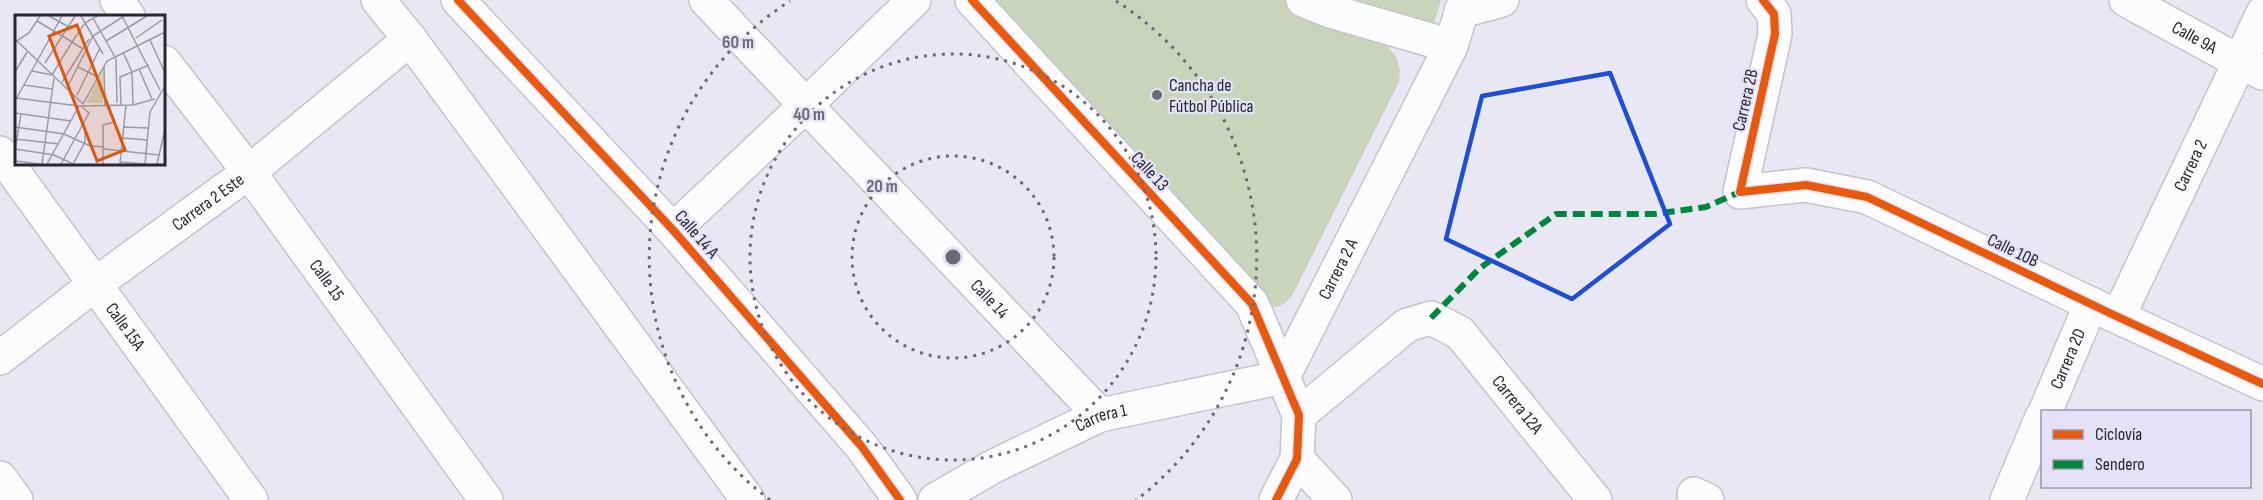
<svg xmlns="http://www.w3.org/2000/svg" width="2263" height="500" font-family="'Sofia Sans Condensed',sans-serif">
  <rect width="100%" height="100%" fill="#e8e7f3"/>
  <path fill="#c9d4bb" d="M988 0H1284L1379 37 1396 56 1400 70 1399 82 1293 294C1283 307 1277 310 1262 304Z
    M1356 0H1441L1433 27 1377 19Z"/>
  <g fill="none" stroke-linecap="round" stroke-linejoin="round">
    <defs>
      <g id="street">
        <path d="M378 0 410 39 748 500"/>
        <path d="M458 0 673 230 862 447 900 500"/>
        <path id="s1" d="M706 0 1100 415"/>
        <path d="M972 0 1252 304 1299 415 1297 459 1276 500"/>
        <path d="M1303 0 1330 11 1451 46"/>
        <path d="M1763 0 1774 14 1775 34 1740 192 1806 185 1867 197 2118 317 2263 384"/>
        <path id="s2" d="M2126 0 2240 62 2263 73"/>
        <path d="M1461 11 1502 0"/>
        <path id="s3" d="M410 39 249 172 486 500"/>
        <path id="s4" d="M0 153 251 500"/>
        <path d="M673 230 805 106 914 0"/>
        <path id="s5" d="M2118 317 2263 13"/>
        <path id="s6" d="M2045 412 2091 304"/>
        <path id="s7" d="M1299 415 1407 325 1431 318 1460 333 1595 500"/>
        <path d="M1297 459 1335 500"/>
        <path d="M0 478 16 500"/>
        <path d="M1694 494 1707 500"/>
        <path d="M2007 500 2042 417"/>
      </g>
      <g id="secondary">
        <path d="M117 0 128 16"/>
        <path id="s8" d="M0 358 94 285 249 172 164 62"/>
        <path id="s9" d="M935 500 994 466 1100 415 1283 377 1451 46 1465 0"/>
      </g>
    </defs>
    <use href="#street" stroke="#c5c3ce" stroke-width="36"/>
    <use href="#secondary" stroke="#c5c3ce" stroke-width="36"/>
    <use href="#street" stroke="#fcfbfd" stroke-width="33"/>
    <use href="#secondary" stroke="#fcfbfd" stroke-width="33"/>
    <path stroke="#00873e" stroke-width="6" stroke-dasharray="12 6" stroke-linecap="butt" d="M1431 318 1480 268 1556 214H1654L1706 207 1740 192"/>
    <defs>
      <path id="cycleway" d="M458 0 673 230 862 447 900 500
        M972 0 1252 304 1299 415 1297 459 1276 500
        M1763 0 1774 14 1775 34 1740 192 1806 185 1867 197 2118 317 2263 384"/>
    </defs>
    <use href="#cycleway" stroke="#e4e1f9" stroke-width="11"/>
    <use href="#cycleway" stroke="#e8590c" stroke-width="8"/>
  </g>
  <path fill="none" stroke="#1d4ed8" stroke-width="4.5" stroke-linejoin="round" d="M1610 73 1670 224 1572 299 1446 239 1482 96Z"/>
  <g fill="none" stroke="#6c6b75" stroke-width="3" stroke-dasharray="3 6">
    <circle cx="953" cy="257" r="101"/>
    <circle cx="953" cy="257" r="203"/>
    <path d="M770 500A304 304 0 0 1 790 1M1116 1A304 304 0 0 1 1136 500"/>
  </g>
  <circle fill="#6c6b75" stroke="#e4e1f9" stroke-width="2" cx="1157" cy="95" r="6"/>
  <g text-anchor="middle" stroke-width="4.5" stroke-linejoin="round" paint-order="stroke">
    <g font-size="18" fill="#292831" stroke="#e4e1f9">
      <text dy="6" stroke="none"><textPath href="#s2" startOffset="78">Calle 9A</textPath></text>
      <text transform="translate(1745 100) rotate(-77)" y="6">Carrera 2B</text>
      <text dy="6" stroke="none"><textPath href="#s5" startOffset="168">Carrera 2</textPath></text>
      <text transform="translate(1150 171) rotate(47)" y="6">Calle 13</text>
      <text dy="6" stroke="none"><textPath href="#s8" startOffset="260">Carrera 2 Este</textPath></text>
      <text transform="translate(697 234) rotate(49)" y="6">Calle 14 A</text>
      <text transform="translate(2013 250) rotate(26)" y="6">Calle 10B</text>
      <text dy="6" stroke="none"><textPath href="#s9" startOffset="494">Carrera 2 A</textPath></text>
      <text dy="6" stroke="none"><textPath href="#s3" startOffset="342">Calle 15</textPath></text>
      <text dy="6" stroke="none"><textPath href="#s1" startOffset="412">Calle 14</textPath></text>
      <text dy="6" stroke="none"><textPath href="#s4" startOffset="214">Calle 15A</textPath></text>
      <text dy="6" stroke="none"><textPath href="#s6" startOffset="58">Carrera 2D</textPath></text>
      <text dy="6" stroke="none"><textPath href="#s7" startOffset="290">Carrera 12A</textPath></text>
      <text dy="6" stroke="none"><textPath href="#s9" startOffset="186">Carrera 1</textPath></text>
    </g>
    <g font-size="18" fill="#292831" stroke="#e4e1f9" text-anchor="start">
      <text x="1169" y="91">Cancha de<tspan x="1169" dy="21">Fútbol Pública</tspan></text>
    </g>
  </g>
  <g transform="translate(15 15)">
    <rect width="150" height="150" fill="#e8e7f3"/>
    <path d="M89 52 88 88H73L72 87Z" fill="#c9d4bb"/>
    <path fill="none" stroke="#9c9ba5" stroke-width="1.5" d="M34 1 54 12M66 1 88 39M107 1 145 75M78 3 101 44 102 88M22 6 57 27 70 8 82 1M121 23 147 5M135 25 150 58M2 26 68 89M91 26 132 1M0 27 14 18 25 1M108 37 117 57 118 90M30 48 60 1M63 52 83 62M89 52 90 91M124 54 137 84M17 56 37 60 57 27 68 34M0 57 12 37M47 67 74 24M9 70 38 74M53 71 78 21 109 1M62 80 85 33M1 83 64 91 118 90 140 84M0 86 47 1M68 89 92 46 150 17M106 90 105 62 134 50M0 98 56 106M0 112 49 119 75 131 89 132M108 112 133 113M107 123 133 125M0 124 44 129M0 134 39 140 58 149 70 127V114M89 134 144 140M0 135 6 99M0 146 25 149M105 147 130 149M27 149 39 63M32 149 64 91M46 149 74 98 66 91M88 149V110L99 107 92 91M105 149 111 90M130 149 135 97 150 71M142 149 150 114"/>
    <path fill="#de570e" fill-opacity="0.15" stroke="#de570e" stroke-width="3" d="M62 10 110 135 82 146 34 21Z"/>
    <rect width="150" height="150" fill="none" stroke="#292831" stroke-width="3"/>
  </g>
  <circle cx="953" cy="257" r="9" fill="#6c6b75" stroke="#e4e1f9" stroke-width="3"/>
  <g font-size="18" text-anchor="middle" font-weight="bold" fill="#6c6b75" stroke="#e4e1f9" stroke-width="4.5" stroke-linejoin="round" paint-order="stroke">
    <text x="738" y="48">60 m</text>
    <text x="809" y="120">40 m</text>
    <text x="882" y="192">20 m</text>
  </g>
  <rect x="2041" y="410" width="210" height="78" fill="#e4e1f9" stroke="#9997a9" stroke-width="1.5"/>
  <rect x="2053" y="430" width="30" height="9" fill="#e8590c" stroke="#9997a9" stroke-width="1.5"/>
  <text x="2095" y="440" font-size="18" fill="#292831">Ciclovía</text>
  <rect x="2053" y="460" width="30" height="9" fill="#00873e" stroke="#9997a9" stroke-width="1.5"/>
  <text x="2095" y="470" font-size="18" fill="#292831">Sendero</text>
</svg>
